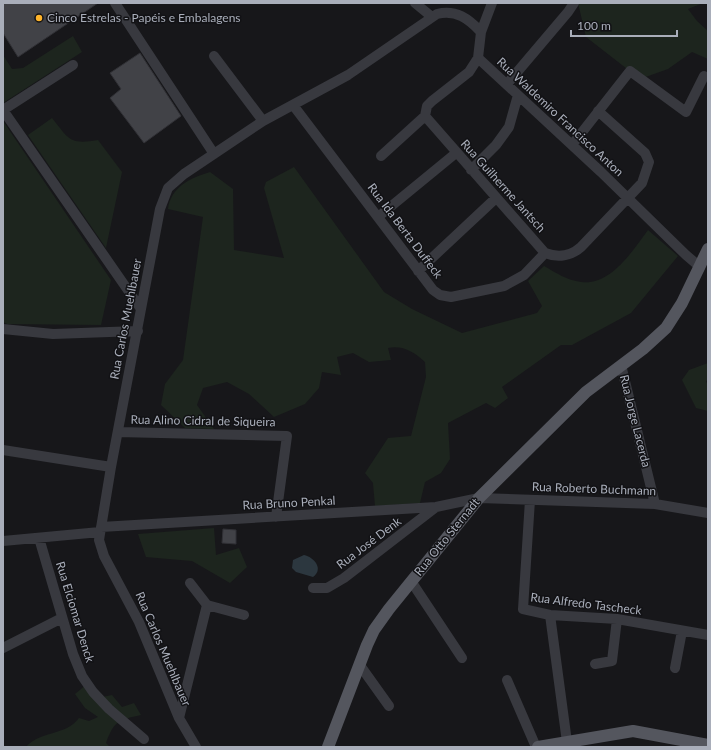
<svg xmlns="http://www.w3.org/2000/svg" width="711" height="750" font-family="Lato,sans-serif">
  <rect width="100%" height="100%" fill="#17171a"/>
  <path fill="#1d251e" d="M578 3H703L688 9 697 21 708 31V59L692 52 668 69 640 79 586 37Z
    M73 36 82 52 3 103V55L12 69 23 68Z
    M52 118C69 139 69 145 98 140L122 172 106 248 28 135Z
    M3 121 111 280 101 325 7 324 3 322Z
    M294 167 384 292 412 309 462 333 537 313 542 306 528 281 544 266C556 273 567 280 581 282 611 286 633 250 648 230L678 256 631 313 572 345H561L502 387 508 398 495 408 486 403 448 423 450 459 441 473 425 482 420 503 375 506 373 483 365 473 388 438 411 436 426 377 425 362C414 352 403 345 388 348L391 360 369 362 353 353 337 357 341 375 322 372 319 388 305 404 274 417 249 394 227 382 203 388 197 405 214 429 185 428 161 405 165 384 183 360 203 217 168 209C171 187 190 178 210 172L233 189 234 250 284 258 264 188 266 182Z
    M708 363V380L706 381 708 386V411L696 408 682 380 689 370Z
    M214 528 216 555 239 548 247 567 230 583 192 561 146 557 138 534Z
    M87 684 98 698 112 695 122 707 134 703 141 715C118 720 114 721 106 743L110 747H26C39 731 66 736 79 718L89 721 98 717 85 708 75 694Z"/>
  <path fill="#2c373f" d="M304 555C314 557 324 569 313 577L296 572 292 568 293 560Z"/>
  <path fill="#414247" stroke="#313136" d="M3 3H98L18 57 3 33Z
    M140 53 181 116 144 143 110 98 121 89 110 73Z
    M223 529 236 530V544L222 543Z"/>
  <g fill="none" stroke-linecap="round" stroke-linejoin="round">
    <path stroke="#38393f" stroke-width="10" d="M115 3 214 154
      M415 3 432 17
      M492 3 481 32 478 58 601 172 686 255 700 267
      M214 56 263 121
      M478 58 469 72 432 101 427 106 425 116 545 253C558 258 571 256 581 247L642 183 649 162 645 153 598 111
      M507 84 568 12 574 3
      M293 105 433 290 440 295 451 297 504 286 524 275 545 253
      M3 110 141 309
      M3 110 73 65
      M572 145 630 71 686 112 704 76
      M381 156 425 116
      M471 170 496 145 509 127 518 95
      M378 217 456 153
      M418 271 496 198
      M3 329 53 334 138 331
      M621 365 655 504
      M118 432 287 436 276 517
      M3 450 111 467
      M530 500 523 609 550 615 617 619 708 635
      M101 527 436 507 479 498 655 504 708 513
      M39 538 73 654 82 676 93 692 109 709 144 739
      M3 541 100 532
      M411 581 462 658
      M190 583 207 605 244 615
      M313 588H327L344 578 436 507
      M550 615 567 742
      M3 648 62 618
      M359 664 389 706
      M595 664 612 661 617 619
      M675 668 682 631
      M507 680 536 747
      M179 718 207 605
      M196 747 179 718 139 622 104 556 99 540 111 467 160 209 168 188 184 174 263 121 348 75 437 14C456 9 469 19 481 32"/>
    <path stroke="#54565e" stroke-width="12" d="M328 747 367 645 374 630 389 609 479 498 586 392 643 349 666 328 682 303 708 249
      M538 747 633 731 708 745"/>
  </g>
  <circle fill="#feb42b" stroke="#121215" stroke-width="1.5" cx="39" cy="18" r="4"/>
  <g text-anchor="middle" stroke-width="3" stroke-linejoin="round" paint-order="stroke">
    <g font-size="12" fill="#a9aeba" stroke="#121215" text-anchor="start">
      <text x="47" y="22">Cinco Estrelas - Papéis e Embalagens</text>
    </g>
    <g font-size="12" fill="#a9aeba" stroke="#121215">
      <text transform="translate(560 117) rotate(43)" y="4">Rua Waldemiro Francisco Anton</text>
      <text transform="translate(503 186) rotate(48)" y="4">Rua Guilherme Jantsch</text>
      <text transform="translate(405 231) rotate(53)" y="4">Rua Ida Berta Duffeck</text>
      <text transform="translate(126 319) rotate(-79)" y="4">Rua Carlos Muehlbauer</text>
      <text transform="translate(203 421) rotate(1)" y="4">Rua Alino Cidral de Siqueira</text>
      <text transform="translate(635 421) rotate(76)" y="4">Rua Jorge Lacerda</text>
      <text transform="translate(594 489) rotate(2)" y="4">Rua Roberto Buchmann</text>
      <text transform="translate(289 503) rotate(-3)" y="4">Rua Bruno Penkal</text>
      <text transform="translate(447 537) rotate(-51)" y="4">Rua Otto Sternadt</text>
      <text transform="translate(369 543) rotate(-37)" y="4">Rua José Denk</text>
      <text transform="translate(586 604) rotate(7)" y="4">Rua Alfredo Tascheck</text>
      <text transform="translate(75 612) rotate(73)" y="4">Rua Elciomar Denck</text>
      <text transform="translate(163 649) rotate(67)" y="4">Rua Carlos Muehlbauer</text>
    </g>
  </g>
  <rect width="711" height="750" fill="none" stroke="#a9aeba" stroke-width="8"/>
  <path d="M571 30v6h106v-6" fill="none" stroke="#a9aeba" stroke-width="2"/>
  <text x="577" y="30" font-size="12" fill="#a9aeba" stroke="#121215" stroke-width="3" paint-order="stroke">100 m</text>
</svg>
